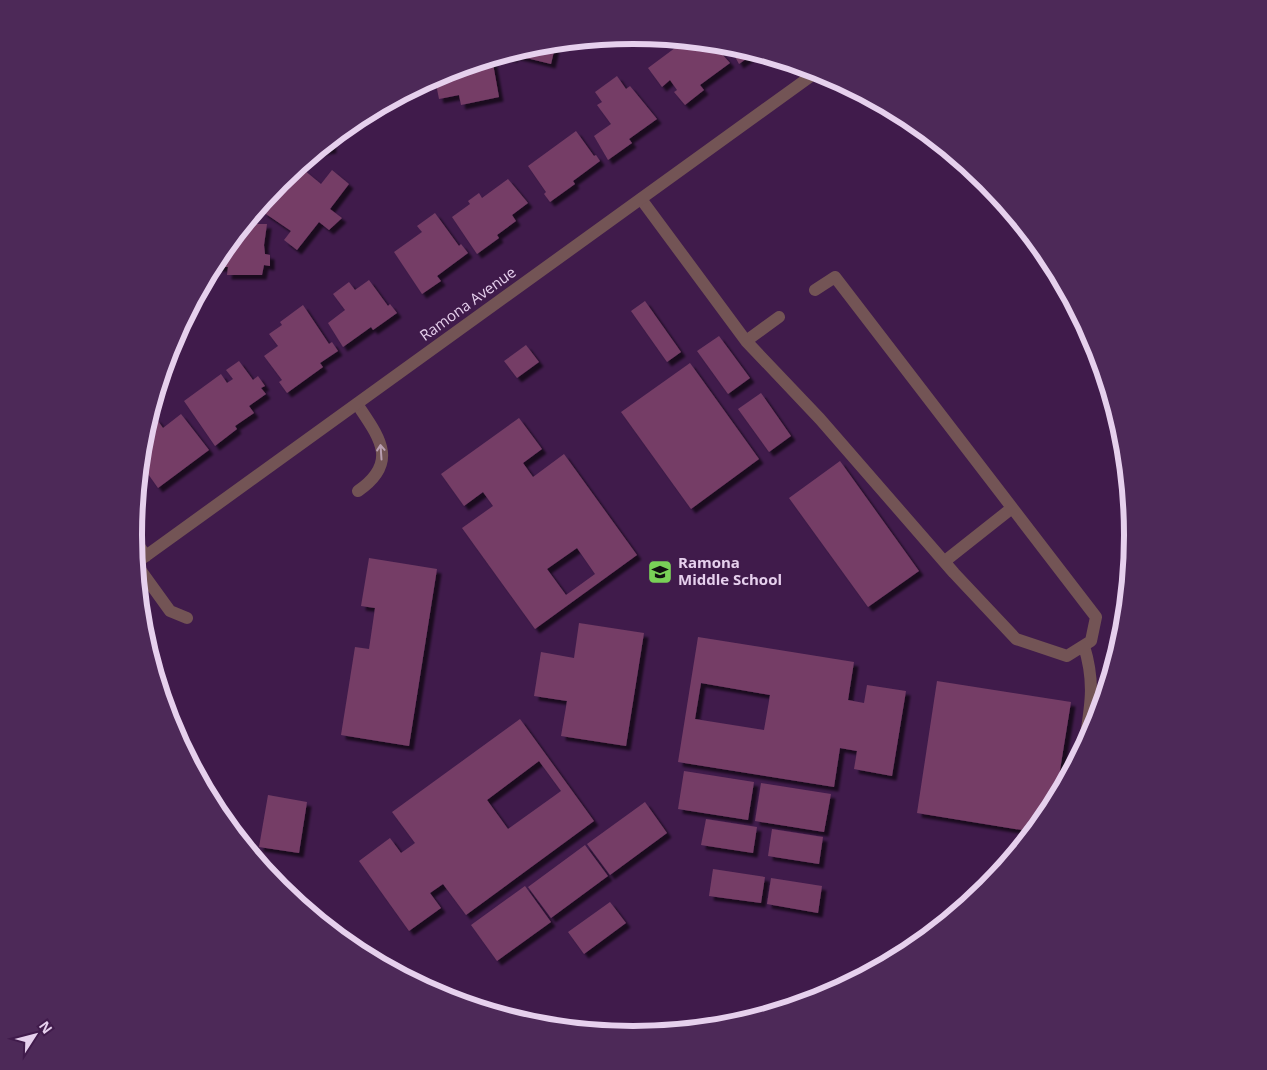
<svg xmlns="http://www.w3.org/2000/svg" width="1267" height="1070" font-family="'Open Sans',sans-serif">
  <defs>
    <filter id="shadow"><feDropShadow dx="4.5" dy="4.5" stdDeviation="1" flood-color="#0009"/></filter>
  </defs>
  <rect width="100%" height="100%" fill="#401b4b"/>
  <path fill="#743e66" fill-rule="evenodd" filter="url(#shadow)" d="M682 40 712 43 730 63 700 85 704 90 685 105 674 92 677 90 670 80 662 87 648 68 683 42Z
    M556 43 551 64 514 55 513 58 502 55 536 45Z
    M728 44 731 45 756 52 739 64Z
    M492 58 499 97 461 105 459 95 439 99 436 84 433 85 432 79 442 73Z
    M617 76 626 89 630 86 657 119 629 139 632 143 608 160 594 136 611 124 597 105 602 102 595 92Z
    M576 131 594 156 596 155 600 161 573 181 575 184 550 202 544 194 546 192 528 166Z
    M331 139 332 149 317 151Z
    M304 170 321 184 332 170 349 184 330 209 342 218 329 230 319 222 297 250 284 240 291 231 263 212 286 182 291 186Z
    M508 179 528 203 512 215 516 221 497 235 499 238 477 254 452 217 470 204 468 201 479 193 482 198Z
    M435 213 459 246 461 244 468 253 437 276 441 281 422 294 394 252 422 232 417 226Z
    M245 224H267L264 245 265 254 270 255V266L264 265 262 275H227L228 267H213L218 257Z
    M369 280 388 306 390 304 397 313 373 330 371 327 343 347 328 323 345 310 333 294 349 282 355 290Z
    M645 301 681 352 667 362 631 311Z
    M303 305 329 344 332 342 338 351 320 363 323 367 287 393 279 382 282 380 264 356 278 346 269 334 282 325 280 322Z
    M719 336 750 378 728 394 697 351Z
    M526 345 539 362 517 378 504 361Z
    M239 361 253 380 258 376 265 386 261 388 266 394 249 406 254 413 235 426 237 429 215 446 184 401 221 374 227 383 233 379 226 370Z
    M690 363 759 459 691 509 621 412Z
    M761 393 791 436 769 452 738 409Z
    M181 414 209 450 158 488 141 464 147 425 156 418 163 428Z
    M519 418 542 449 523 463 533 477 564 454 637 555 535 629 462 528 493 506 483 492 464 506 441 474ZM577 548 595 574 566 595 547 569Z
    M840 461 919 571 868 607 789 498Z
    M369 558 437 569 409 746 341 735 355 647 369 649 375 608 361 606Z
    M579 623 644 633 626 746 561 736 567 701 534 696 541 652 574 658Z
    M698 637 854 662 848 700 864 703 867 685 906 691 892 776 854 769 857 751 840 748 834 787 678 762ZM701 683 770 695 764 730 695 719Z
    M937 681 1071 702 1055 801 1034 832 917 813Z
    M520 719 594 821 466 915 443 884 430 893 441 908 409 931 359 861 390 838 401 853 415 843 392 812ZM539 761 561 791 508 829 487 800Z
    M684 771 754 782 748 820 678 809Z
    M761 783 831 794 824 832 755 821Z
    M268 795 307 802 299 853 259 847Z
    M645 802 667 833 610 875 587 844Z
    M706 819 757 827 753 853 701 845Z
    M772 829 823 837 819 864 768 856Z
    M585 845 608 876 551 918 528 887Z
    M713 869 765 877 761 903 709 896Z
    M771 878 822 886 818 913 767 904Z
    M525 886 551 922 497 961 471 925Z
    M610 902 626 923 584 954 568 932Z"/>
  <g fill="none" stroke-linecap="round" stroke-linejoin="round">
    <path stroke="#735455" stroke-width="12" d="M641 199 746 341 820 419 954 573 1016 639 1067 656 1091 641 1096 617 835 277 815 290
      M746 341 779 317
      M357 404C379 437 400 462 358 491
      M945 561 1012 508
      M136 564 170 611 187 618
      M1084 748C1090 708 1096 685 1084 646"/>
    <path stroke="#735455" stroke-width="12" d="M134 539 146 556
      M136 563 818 71"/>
  </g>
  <defs><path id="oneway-shaft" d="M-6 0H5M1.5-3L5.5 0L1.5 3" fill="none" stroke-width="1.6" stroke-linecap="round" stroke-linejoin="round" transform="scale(1.25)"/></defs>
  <use stroke="#b89eb0" href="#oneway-shaft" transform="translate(381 452) rotate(-94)"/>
  <defs>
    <symbol id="school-square" viewBox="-11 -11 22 22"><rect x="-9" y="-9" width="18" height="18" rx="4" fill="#79d157" stroke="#401b4b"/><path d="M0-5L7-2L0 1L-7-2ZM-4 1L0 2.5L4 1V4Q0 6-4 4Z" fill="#111"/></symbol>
  </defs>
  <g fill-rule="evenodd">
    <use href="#school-square" x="646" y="558" width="28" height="28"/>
  </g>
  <g text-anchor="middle" stroke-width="4" stroke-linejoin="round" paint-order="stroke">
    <g font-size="15" fill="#e6d0ed" stroke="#401b4b">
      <text transform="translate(468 304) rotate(-36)" y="5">Ramona Avenue</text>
    </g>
    <g font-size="15" font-weight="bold" fill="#e6d0ed" stroke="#401b4b" text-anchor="start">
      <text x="678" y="568">Ramona<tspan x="678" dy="17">Middle School</tspan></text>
    </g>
  </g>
  <path d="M0 0H1267V1070H0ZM142 535a491 491 0 1 1 982 0a491 491 0 1 1-982 0Z" fill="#4d2958" fill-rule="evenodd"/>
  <path fill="none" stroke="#e6d0ed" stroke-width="6" d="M142 535a491 491 0 1 1 982 0a491 491 0 1 1-982 0Z"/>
  <g transform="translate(35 1035) rotate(54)" stroke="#401b4b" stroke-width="4" paint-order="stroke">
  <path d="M0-4L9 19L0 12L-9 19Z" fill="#e6d0ed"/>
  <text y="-8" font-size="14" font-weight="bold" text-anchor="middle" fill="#e6d0ed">N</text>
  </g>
</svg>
